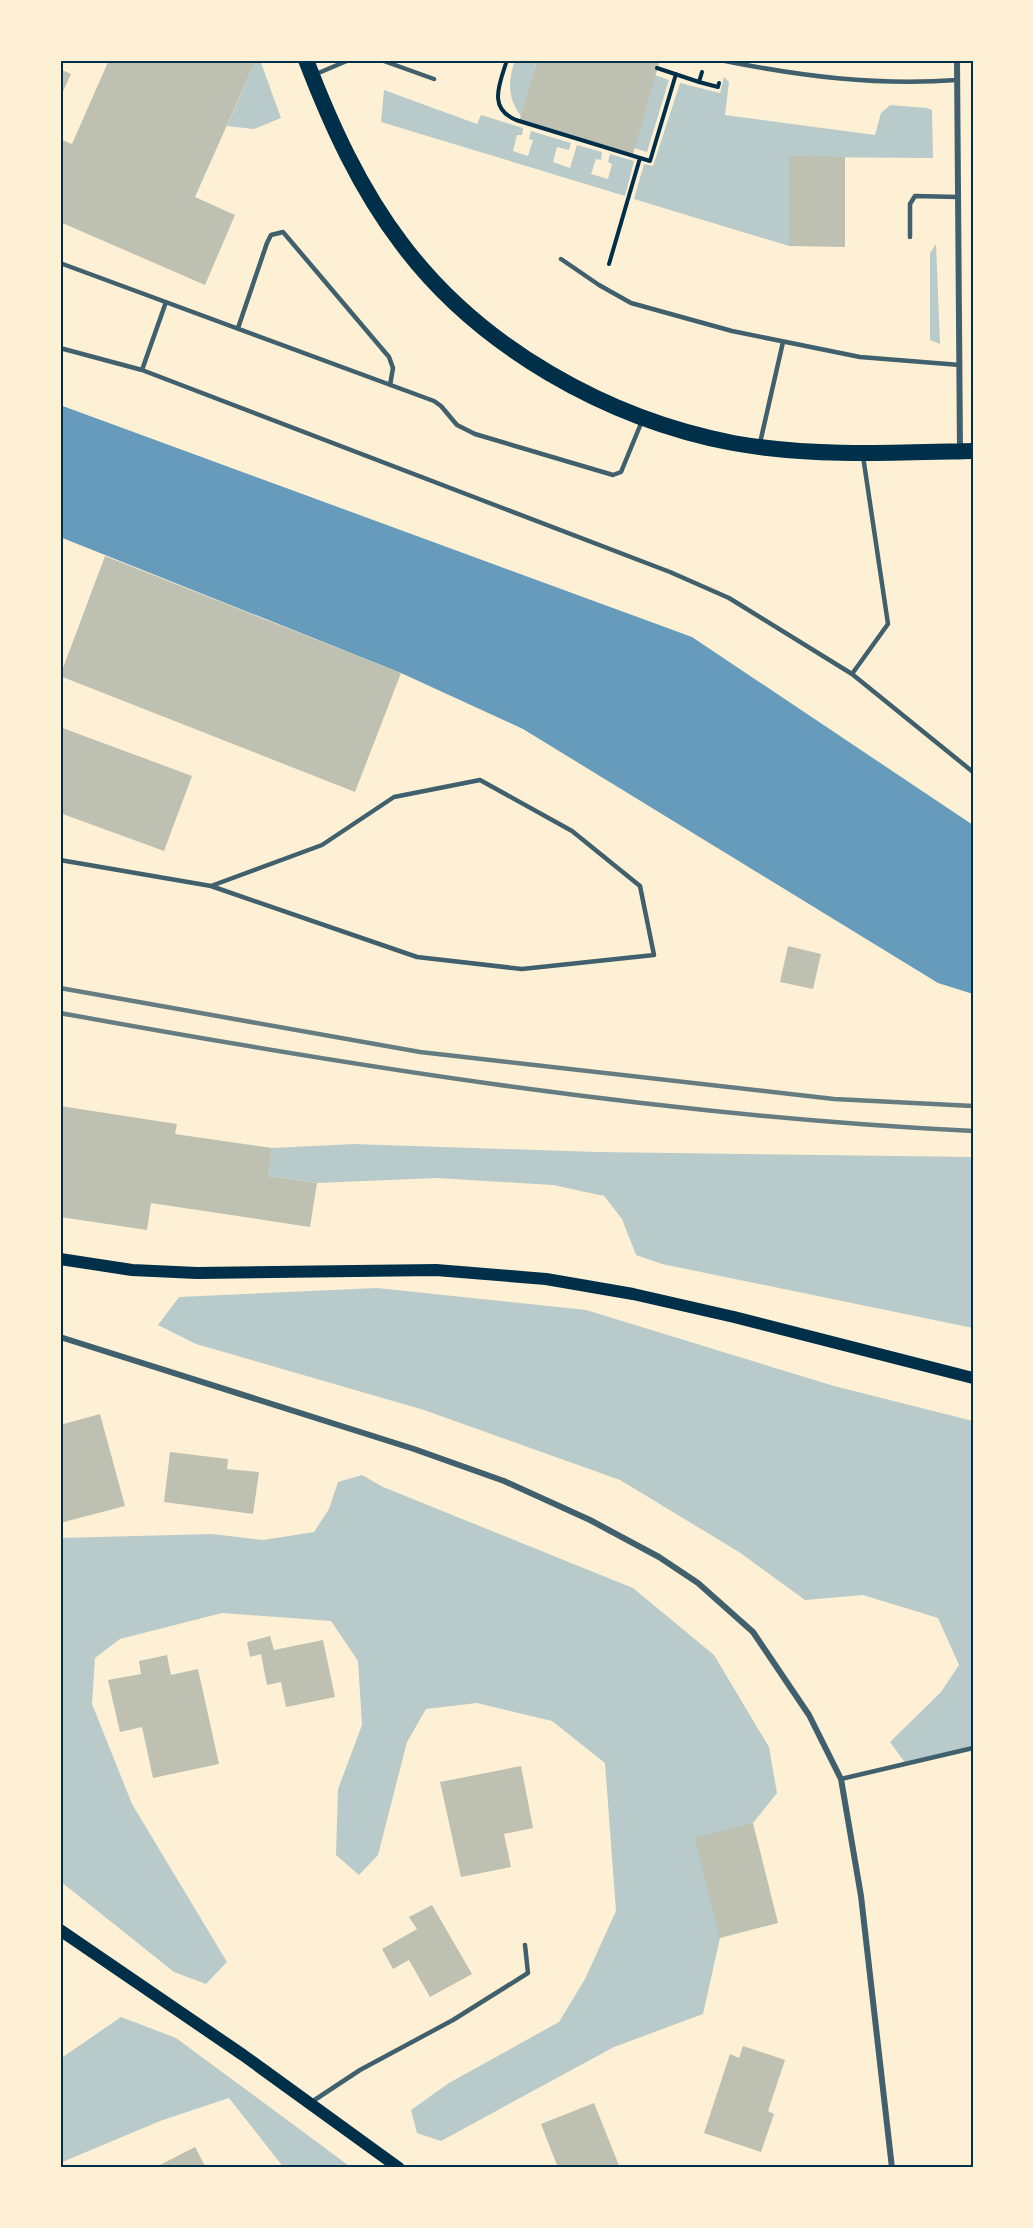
<svg xmlns="http://www.w3.org/2000/svg" width="1033" height="2228" font-family="Inter,sans-serif">
  <rect width="100%" height="100%" fill="#fdf0d5"/>
  <path fill="#b9caca" d="M256 60H260L281 118 254 129 227 126Z
    M515 60H537L521 116C507 98 508 80 515 60Z
    M655 75 669 80 647 152 634 148Z
    M724 77 729 82 725 115 875 135 881 113 890 105 927 108 932 110 933 158 789 157V246L634 199 644 164 653 166 680 83 720 93Z
    M384 90 477 124 481 115 523 128 522 135H517L513 151 528 156 533 140 529 139 531 131 571 143 569 150 557 147 553 162 570 168 577 145 602 152 601 160 596 159 591 174 608 179 612 164 608 162 610 154 634 161 625 196 381 122Z
    M936 244 940 344 930 340V253Z
    M353 1144 597 1152 973 1157V1328L662 1264 636 1255 622 1219 604 1196 553 1185 437 1178 317 1183 268 1176 272 1148Z
    M377 1288 586 1310 834 1386 973 1421V1748L906 1764 890 1742 941 1692 959 1665 938 1618 863 1595 805 1600 739 1552 620 1480 424 1410 196 1344 158 1325 179 1297Z
    M362 1475 383 1487 633 1588 714 1655 769 1747 777 1793 753 1823 720 1938 703 2014 614 2047 441 2141 417 2133 411 2110 449 2083 559 2022 585 1979 616 1911 605 1763 552 1721 477 1703 426 1709 407 1742 378 1855 359 1875 336 1855 338 1789 362 1725 358 1661 331 1621 222 1613 120 1639 95 1658 92 1704 132 1804 227 1962 206 1984 174 1972 60 1881V1538L212 1534 263 1540 314 1532 329 1509 338 1482Z
    M121 2017 176 2038 352 2168H284L229 2098 160 2121 60 2163V2059Z"/>
  <path fill="#669bbc" d="M60 405 692 637 973 825V994L938 983 523 729 401 673 60 537Z"/>
  <path fill="#bec0b2" d="M109 60H256L195 197 235 215 205 285 60 222V139L72 144Z
    M537 60H660L633 154 519 122Z
    M60 69 71 74 60 98Z
    M789 156 845 157V247L789 246Z
    M105 556 401 673 355 792 60 676Z
    M60 727 192 776 164 851 60 813Z
    M788 946 821 954 813 989 780 982Z
    M60 1106 177 1124 175 1134 272 1148 268 1176 317 1183 310 1227 151 1203 147 1230 60 1217Z
    M100 1414 125 1506 60 1523V1425Z
    M170 1452 228 1459 227 1469 259 1472 253 1514 164 1502Z
    M270 1636 274 1650 323 1640 335 1697 286 1707 281 1682 267 1685 261 1654 250 1657 247 1642Z
    M167 1655 171 1675 198 1669 219 1764 153 1778 142 1727 120 1732 108 1680 141 1674 139 1661Z
    M521 1766 533 1828 504 1834 511 1867 461 1877 440 1782Z
    M753 1823 778 1923 720 1938 695 1838Z
    M432 1905 472 1974 430 1997 409 1960 393 1969 382 1949 417 1929 409 1917Z
    M743 2046 785 2060 768 2111 774 2114 761 2152 704 2133 730 2054 739 2058Z
    M594 2103 620 2168H558L541 2124Z
    M195 2147 206 2168H154Z"/>
  <g fill="none" stroke-linecap="round" stroke-linejoin="round">
    <path stroke="#003049" stroke-width="4" d="M507 60C500 83 487 108 516 120L650 161 676 74
      M657 68 699 82 702 72
      M699 82 718 87 719 83
      M609 264 640 158"/>
    <path stroke="#3f606c" stroke-width="4.5" d="M381 60 434 79
      M720 60C799 76 876 86 957 80
      M316 74 349 60
      M910 237V204L915 196 958 197
      M561 259 599 285 631 303 732 331 860 357 960 365
      M60 263 434 401 441 406 457 425 475 434 613 475 621 472 642 421
      M166 302 142 370 670 572 729 598 852 674 973 772
      M238 328 267 243 271 235 283 232 389 357 393 368 390 385
      M60 348 142 370
      M760 443 783 342
      M852 674 888 624 863 456
      M60 860 211 886 417 957 522 969 654 955 640 886 572 831 480 780 394 797 322 845 211 886
      M841 1779 973 1748
      M310 2103 360 2070 453 2020 528 1973 525 1945"/>
    <path stroke="#3f606c" stroke-width="6" d="M957 60 960 451
      M60 1337 414 1449 504 1481 590 1520 659 1557 698 1583 753 1632 809 1715 841 1779 861 1896 892 2168"/>
    <path stroke="#003049" stroke-width="12" d="M60 1259 132 1270 197 1273 436 1270 546 1279 633 1294 734 1317 973 1378
      M60 1930 243 2055 399 2168"/>
    <path stroke="#003049" stroke-width="16" d="M306 60C331 125 360 189 402 244 480 348 608 419 733 443 812 457 894 453 973 451"/>
    <path stroke="#657d81" stroke-width="4.5" d="M60 988 420 1052 834 1099 973 1106
      M60 1013C362 1068 666 1116 973 1131"/>
  </g>
  <rect width="1033" height="2228" fill="none" stroke="#fdf0d5" stroke-width="123"/>
  <rect x="62" y="62" width="910" height="2104" fill="none" stroke="#003049" stroke-width="2"/>
</svg>
